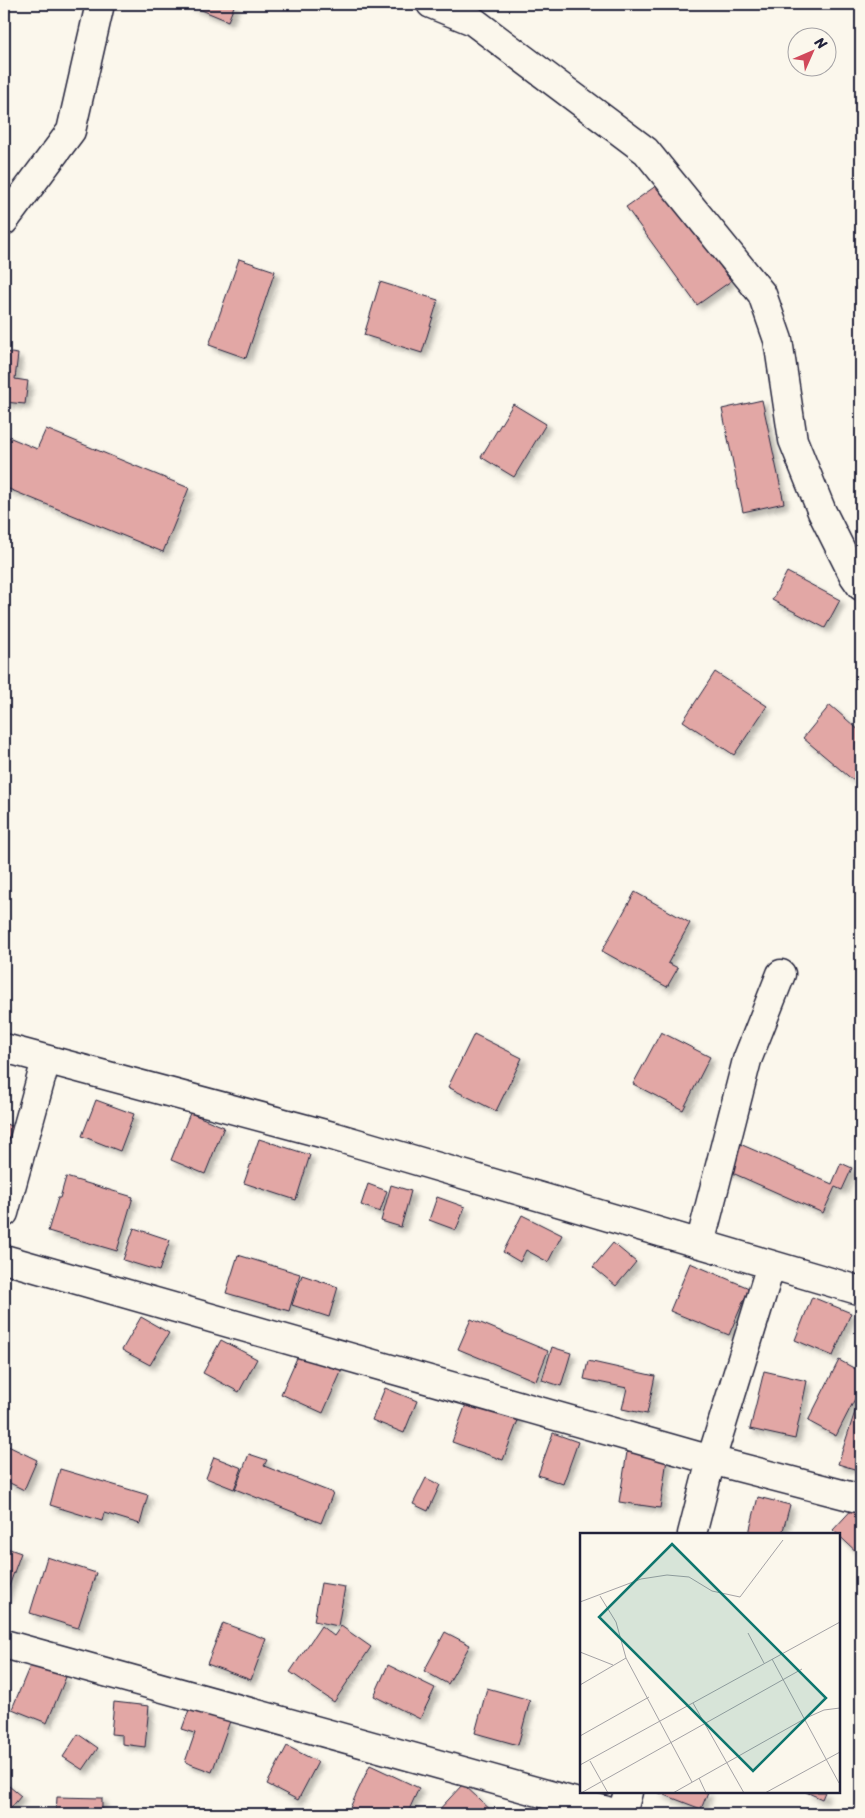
<svg xmlns="http://www.w3.org/2000/svg" width="865" height="1818" font-family="Sriracha,sans-serif">
  <defs>
    <filter id="shadow"><feDropShadow dx="4.5" dy="4.5" stdDeviation="2.5" flood-color="#0004"/></filter>
  </defs>
  <rect width="100%" height="100%" fill="#fbf7ec"/>
  <filter id="ink" filterUnits="userSpaceOnUse"><feTurbulence type="fractalNoise" baseFrequency=".02" numOctaves="2"/><feDisplacementMap in="SourceGraphic" scale="10" xChannelSelector="R" yChannelSelector="G"/><feConvolveMatrix kernelMatrix="1 2 1 2 8 2 1 2 1" color-interpolation-filters="sRGB"/></filter>
  <g filter="url(#ink)">
    <path fill="#e2a7a5" stroke="#22223b" filter="url(#shadow)" d="M187 4H235L228 21Z
      M660 183 731 281 697 305 626 207Z
      M239 259 275 271 246 358 209 345Z
      M380 282 438 300 422 353 364 335Z
      M4 352 18 354 15 379 28 381 25 404 4 402Z
      M762 400 784 503 743 512 722 409Z
      M513 404 546 424 514 477 481 457Z
      M46 429 189 488 163 552 4 487V435L37 449Z
      M787 572 840 600 825 628 772 600Z
      M715 672 767 706 734 755 683 721Z
      M830 705 861 732V773L854 781 803 738Z
      M635 892 690 923 668 963 678 968 667 987 602 951Z
      M661 1032 710 1057 683 1110 633 1084Z
      M474 1034 522 1058 496 1111 448 1087Z
      M96 1100 134 1114 120 1151 82 1136Z
      M190 1113 224 1127 205 1174 171 1160Z
      M4 1123 13 1127 4 1153Z
      M259 1139 310 1155 296 1200 244 1183Z
      M740 1144 832 1184 841 1163 852 1168 842 1190 835 1187 823 1213 728 1171Z
      M66 1177 133 1197 117 1251 48 1231 58 1198H60Z
      M368 1184 387 1191 380 1212 361 1205Z
      M391 1185 411 1191 401 1227 381 1221Z
      M437 1197 465 1207 456 1230 429 1220Z
      M522 1215 562 1235 548 1262 526 1250 520 1262 503 1252Z
      M134 1228 170 1240 159 1271 123 1260Z
      M613 1243 636 1262 616 1286 593 1267Z
      M238 1255 300 1274 289 1311 226 1293Z
      M690 1263 749 1288 729 1335 670 1311Z
      M302 1275 338 1287 329 1317 292 1305Z
      M812 1297 851 1313 833 1356 795 1340Z
      M141 1317 169 1333 150 1365 122 1350Z
      M471 1319 548 1351 536 1381 458 1349Z
      M221 1340 257 1359 239 1392 203 1373Z
      M552 1347 571 1353 561 1386 542 1380Z
      M300 1351 342 1370 323 1413 281 1394Z
      M839 1360 861 1372V1387L836 1436 808 1421Z
      M588 1361 655 1376 647 1414 622 1409 627 1388 584 1379Z
      M764 1371 807 1381 795 1439 750 1429Z
      M385 1388 417 1401 404 1433 372 1420Z
      M861 1393V1471L838 1464Z
      M469 1396 520 1415 503 1460 452 1442Z
      M553 1433 578 1442 563 1484 538 1475Z
      M4 1444 37 1460 24 1490 4 1480Z
      M627 1452 667 1459 660 1508 619 1502Z
      M249 1454 267 1460 264 1466 333 1493 321 1523 235 1489Z
      M214 1457 242 1468 234 1489 206 1478Z
      M60 1469 148 1495 140 1524 104 1513 102 1521 50 1505Z
      M426 1478 440 1485 428 1511 413 1504Z
      M758 1497 790 1505 782 1534 749 1533Z
      M856 1505 861 1510V1556L833 1530Z
      M4 1547 21 1553 4 1600Z
      M47 1557 96 1573 78 1628 30 1613Z
      M321 1583 345 1587 338 1626 314 1621Z
      M223 1623 266 1639 251 1680 207 1664Z
      M321 1626 334 1636 341 1626 371 1647 334 1702 290 1672Z
      M445 1632 470 1645 448 1684 424 1671Z
      M31 1663 66 1677 47 1723 12 1709Z
      M388 1665 435 1688 420 1719 374 1696Z
      M487 1688 530 1700 518 1745 475 1733Z
      M114 1702 149 1706 145 1747 122 1744V1735L111 1734Z
      M190 1707 230 1721 212 1772 185 1762 195 1733 182 1729Z
      M78 1734 98 1748 83 1770 63 1757Z
      M287 1746 318 1762 298 1800 267 1784Z
      M370 1765 419 1788 407 1814H347Z
      M4 1782 21 1796 6 1814H4Z
      M463 1784 495 1814H435Z
      M657 1792H708L701 1809Z
      M806 1792H825L822 1799Z
      M57 1797 102 1798V1814H56Z"/>
    <g fill="none" stroke-linecap="round" stroke-linejoin="round">
      <defs>
        <path id="minor" d="M431 4 473 21 646 151 762 294 778 340 793 440 822 512 854 576 861 586
          M4 221 71 131 100 4
          M4 1048 336 1137 861 1291
          M4 1213 46 1060
          M700 1244 747 1060 781 974
          M4 1259 711 1460 861 1499
          M692 1534 711 1460 771 1265
          M4 1644 618 1814
          M622 1814 628 1792"/>
      </defs>
      <use href="#minor" stroke="#22223b" stroke-width="31"/>
      <use href="#minor" stroke="#fbf7ec" stroke-width="28"/>
    </g>
  </g>
  <g transform="translate(580 1533)">
    <rect width="260" height="260" fill="#fbf7ec"/>
    <path fill="none" stroke="#a4a2a5" stroke-width="1" d="M20 63 36 89 46 125 112 249M0 69 61 46 87 42 109 44 132 58 160 64 203 7M168 100 184 130M0 119 33 132M192 126 259 250M0 152 46 125M113 170 164 260M0 203 69 164M10 228 28 260M0 232 260 89M119 245 126 260M1 260 222 136M93 260 226 185 244 177 260 175M185 260 260 219"/>
    <path fill="#0f766e" fill-opacity="0.15" stroke="#0f766e" stroke-width="2.5" d="M92 11 246 165 173 238 19 84Z"/>
    <rect width="260" height="260" fill="none" stroke="#22223b" stroke-width="2.5"/>
  </g>
  <rect width="865" height="1818" fill="none" stroke="#fbf7ec" stroke-width="20"/>
  <rect x="10" y="10" width="845" height="1798" fill="none" stroke="#22223b" stroke-width="2" filter="url(#ink)"/>
  <g transform="translate(812 52) rotate(45)"><circle r="24" fill="#fbf7ec" stroke="#a4a2a5"/>
  <path d="M0-4L9 19L0 12L-9 19Z" fill="#d1495b"/>
  <text y="-8" font-size="14" font-weight="bold" text-anchor="middle" fill="#22223b">N</text>
  </g>
</svg>
